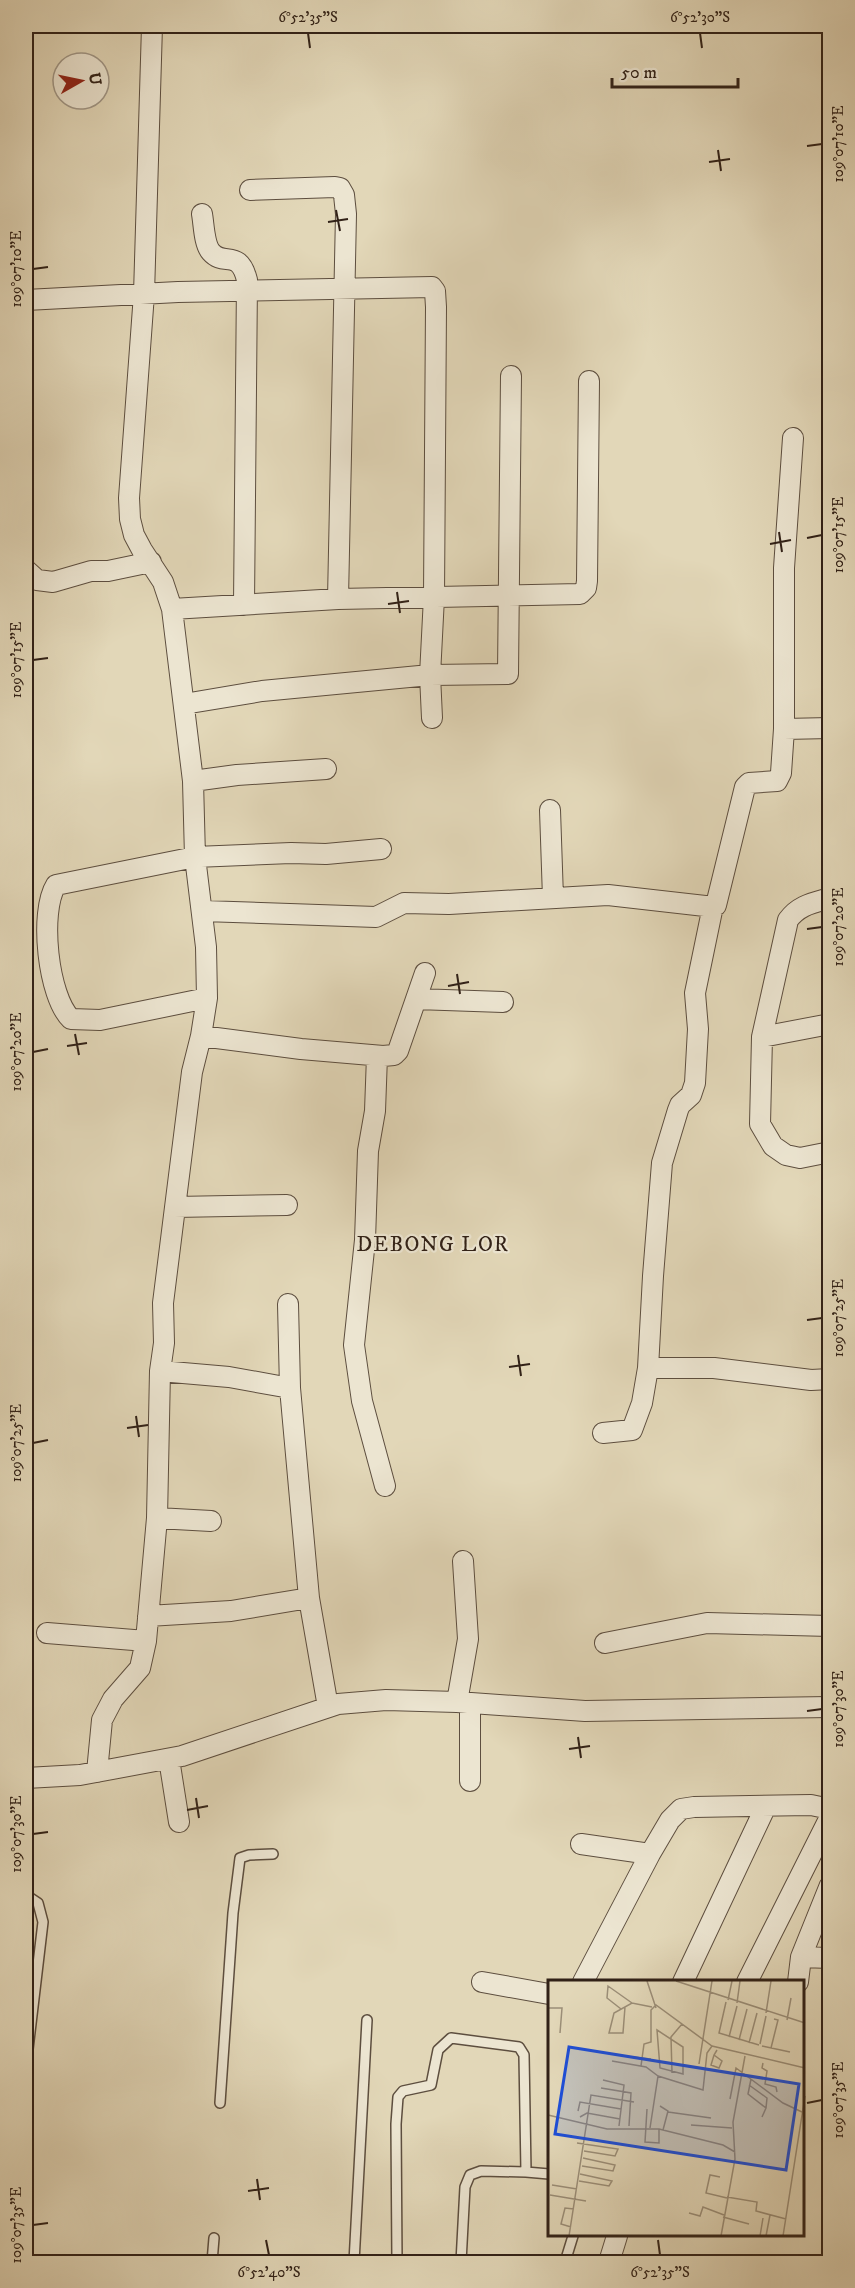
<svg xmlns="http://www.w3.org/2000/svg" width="855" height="2288" font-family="'IM FELL DW Pica',serif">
  <rect width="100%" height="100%" fill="#e2d7b8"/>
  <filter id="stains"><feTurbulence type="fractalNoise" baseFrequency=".00333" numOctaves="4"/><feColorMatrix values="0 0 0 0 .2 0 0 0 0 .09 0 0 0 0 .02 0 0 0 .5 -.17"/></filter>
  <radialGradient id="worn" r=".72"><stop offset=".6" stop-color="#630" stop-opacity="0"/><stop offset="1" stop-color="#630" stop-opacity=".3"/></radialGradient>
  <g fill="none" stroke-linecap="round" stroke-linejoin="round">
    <defs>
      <path id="service" d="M26 1895 38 1903 43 1922 26 2066
        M220 2103 233 1913 240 1858 249 1855 273 1854
        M212 2262 214 2238
        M354 2262 367 2020
        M397 2262 396 2124 398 2097 403 2091 431 2085 438 2050 451 2038 519 2047 524 2055 526 2172 549 2174
        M461 2262 465 2187 470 2175 481 2171 526 2172
        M565 2262 573 2236"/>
      <path id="minor" d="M250 190 335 187 340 188 344 195 346 214 338 599
        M202 214C204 225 204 244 211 252 224 267 239 248 247 280L244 605
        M26 300 178 292 432 287 435 291 436 307 434 597 430 675 432 718
        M26 570 37 580 53 582 91 571H108L151 562
        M172 609 338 599 580 594 586 588 587 581 589 381
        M184 704 262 691 430 675 508 674 511 376
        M784 729 830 728
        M193 781 237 775 326 769
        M550 810 553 898
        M830 898C813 903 799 905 788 920L762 1037 760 1124 773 1146 786 1155 800 1158 830 1152
        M713 906 695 993 698 1029 695 1083 691 1095 680 1105 678 1110 662 1163 653 1276 648 1368H714L811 1380 830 1379
        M203 911 376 917 404 903 449 904 608 895 705 906 716 905 745 787 749 783 777 781 781 773 784 729V568L793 438
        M207 998 100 1020 71 1019C48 997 39 912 56 885L195 857 291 853 326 854 381 849
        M416 999 503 1002
        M201 1036 301 1049 383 1056 394 1055 398 1051 425 973
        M762 1037 830 1024
        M377 1056 375 1111 368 1151 365 1240 354 1345 362 1401 385 1486
        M175 1207 287 1205
        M288 1304 290 1388 309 1598 328 1707
        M160 1371 229 1377 290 1388
        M603 1433 632 1430 642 1403 648 1368
        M157 1518 211 1521
        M148 1616 231 1611 309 1598
        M47 1633 146 1641
        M605 1643 707 1623 830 1626
        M457 1702 468 1639 463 1561
        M470 1703V1781
        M169 1759 179 1822
        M97 1772 102 1720 113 1699 140 1668 146 1641 157 1518 160 1371 164 1343 163 1303 192 1072 201 1036 207 998 206 947 195 857 193 781 172 609 163 582 142 550 134 535 130 519 129 498 144 294 152 26
        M26 1778 80 1775 182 1756 338 1704 386 1700 457 1702 585 1711 830 1707
        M581 1844 650 1854
        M801 1957 830 1885
        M482 1982 549 1994
        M583 1982 650 1854 670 1820 681 1809 694 1807 811 1805 830 1809
        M683 1982 766 1806
        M747 1982 830 1817
        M798 1982 801 1957 830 1958
        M609 2262 617 2236"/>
    </defs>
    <use href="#service" stroke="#5d4e3f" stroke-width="12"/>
    <use href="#minor" stroke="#5d4e3f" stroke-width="22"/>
    <use href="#service" stroke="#ece5d1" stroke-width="9"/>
    <use href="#minor" stroke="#ece5d1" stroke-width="20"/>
  </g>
  <path fill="none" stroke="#312117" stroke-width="2" d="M308 33 310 48M700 33 702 48M807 146 822 144M718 150 721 171M709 162 730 159M336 210 340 231M328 222 348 219M33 269 48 267M779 532 782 552M807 538 822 535M770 544 791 540M397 592 400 613M388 604 409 601M33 660 48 658M807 929 822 927M457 974 460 994M448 986 469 982M75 1034 79 1055M67 1046 87 1043M33 1052 48 1049M807 1320 822 1318M518 1355 521 1376M509 1367 530 1364M136 1416 139 1437M127 1428 148 1425M33 1443 48 1440M807 1711 822 1709M578 1737 581 1758M569 1749 590 1746M196 1798 199 1818M187 1810 208 1806M33 1834 48 1832M807 2103 822 2100M257 2179 260 2200M248 2191 269 2188M33 2225 48 2223M266 2240 269 2255M658 2240 660 2255"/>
  <g text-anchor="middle" stroke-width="4.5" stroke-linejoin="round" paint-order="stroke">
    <g font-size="21" letter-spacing="1.5" fill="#312117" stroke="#ece5d1">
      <text x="433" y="1251">DEBONG LOR</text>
    </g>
  </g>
  <g transform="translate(548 1980)">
    <rect width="256" height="256" fill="#e2d7b8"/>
    <path fill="none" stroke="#9b8e78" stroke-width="1.5" d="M99 1 108 28M128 1 257 43M180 20 184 1M178 22 171 53 211 65M189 23 192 1M77 27 75 53H61L66 33 84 23 104 27M0 28H14L12 53M73 29 59 18 60 6 84 23M218 33 223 1M239 40 243 18M109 50 135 67V94L112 88ZM181 57 189 26M191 60 199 29M201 63 209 33M212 64 218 36M214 66 242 72M223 68 230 40 226 39M166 75 174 81 171 88 163 85 166 75 169 70M85 77 103 79M64 81 98 87 110 96 102 148M215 83 214 88 219 91 217 104 228 107 229 112M151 84 164 1M93 86 96 64 103 62V30L108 25 164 66 257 88M124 93 123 57 134 44M110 96 155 110 159 73 164 66M203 99 200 114 218 128 214 137M55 100 76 105 71 146M201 105 219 118 218 128M53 108 83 113 81 146M182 119 188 88 235 123 254 132M112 126 120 131 115 150M99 129 97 162 111 163V149M30 131 32 122 73 129M120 132 163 138M0 135 59 149H111L175 165 187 172M32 137 39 133 72 139M143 145 184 148M29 163 70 169 67 176 36 171M34 186 65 191 67 185 35 178M172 197 162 195 158 213 179 218M31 201 61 206 64 201 32 194M4 205 29 209M2 215 38 221M179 217 209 222 208 231 238 239M141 233 152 236 155 227 176 235M175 237 201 244M23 247 13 244 17 228 26 229M21 256 43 115 86 122M173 256 187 179 185 142 197 76M212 256 215 238M218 256 222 235M235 256 257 116"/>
    <path fill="#1d4ed8" fill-opacity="0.15" stroke="#1d4ed8" stroke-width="3" d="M21 67 251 104 238 190 7 154Z"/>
    <rect width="256" height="256" fill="none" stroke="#312117" stroke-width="3"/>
  </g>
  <rect width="855" height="2288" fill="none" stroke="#e2d7b8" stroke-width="66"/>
  <g transform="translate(81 81) rotate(81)"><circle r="28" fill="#ece5d1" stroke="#a19787" stroke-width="1.5"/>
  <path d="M0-4.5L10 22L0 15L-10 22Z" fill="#8f2418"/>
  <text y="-9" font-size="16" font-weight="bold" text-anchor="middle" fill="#312117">U</text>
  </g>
  <path d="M612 78v9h126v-9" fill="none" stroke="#312117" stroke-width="3"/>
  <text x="621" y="78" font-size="18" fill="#312117" stroke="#ece5d1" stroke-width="4.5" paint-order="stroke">50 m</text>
  <rect x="33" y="33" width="789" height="2222" fill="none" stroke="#312117" stroke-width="2"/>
  <g font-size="15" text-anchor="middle" fill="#312117">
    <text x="308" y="22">6°52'35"S</text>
    <text x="700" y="22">6°52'30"S</text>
    <text transform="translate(838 144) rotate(-90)" y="5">109°07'10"E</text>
    <text transform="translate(16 269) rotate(-90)" y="5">109°07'10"E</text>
    <text transform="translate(838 535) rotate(-90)" y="5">109°07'15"E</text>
    <text transform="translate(16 660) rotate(-90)" y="5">109°07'15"E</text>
    <text transform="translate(838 927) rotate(-90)" y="5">109°07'20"E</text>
    <text transform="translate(16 1052) rotate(-90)" y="5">109°07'20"E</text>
    <text transform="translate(838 1318) rotate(-90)" y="5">109°07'25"E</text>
    <text transform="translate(16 1443) rotate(-90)" y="5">109°07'25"E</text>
    <text transform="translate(838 1709) rotate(-90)" y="5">109°07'30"E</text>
    <text transform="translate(16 1834) rotate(-90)" y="5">109°07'30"E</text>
    <text transform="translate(838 2100) rotate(-90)" y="5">109°07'35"E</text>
    <text transform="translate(16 2225) rotate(-90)" y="5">109°07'35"E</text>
    <text x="269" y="2277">6°52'40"S</text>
    <text x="660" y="2277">6°52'35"S</text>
  </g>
  <rect width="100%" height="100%" filter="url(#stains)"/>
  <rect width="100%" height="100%" fill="url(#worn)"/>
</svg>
